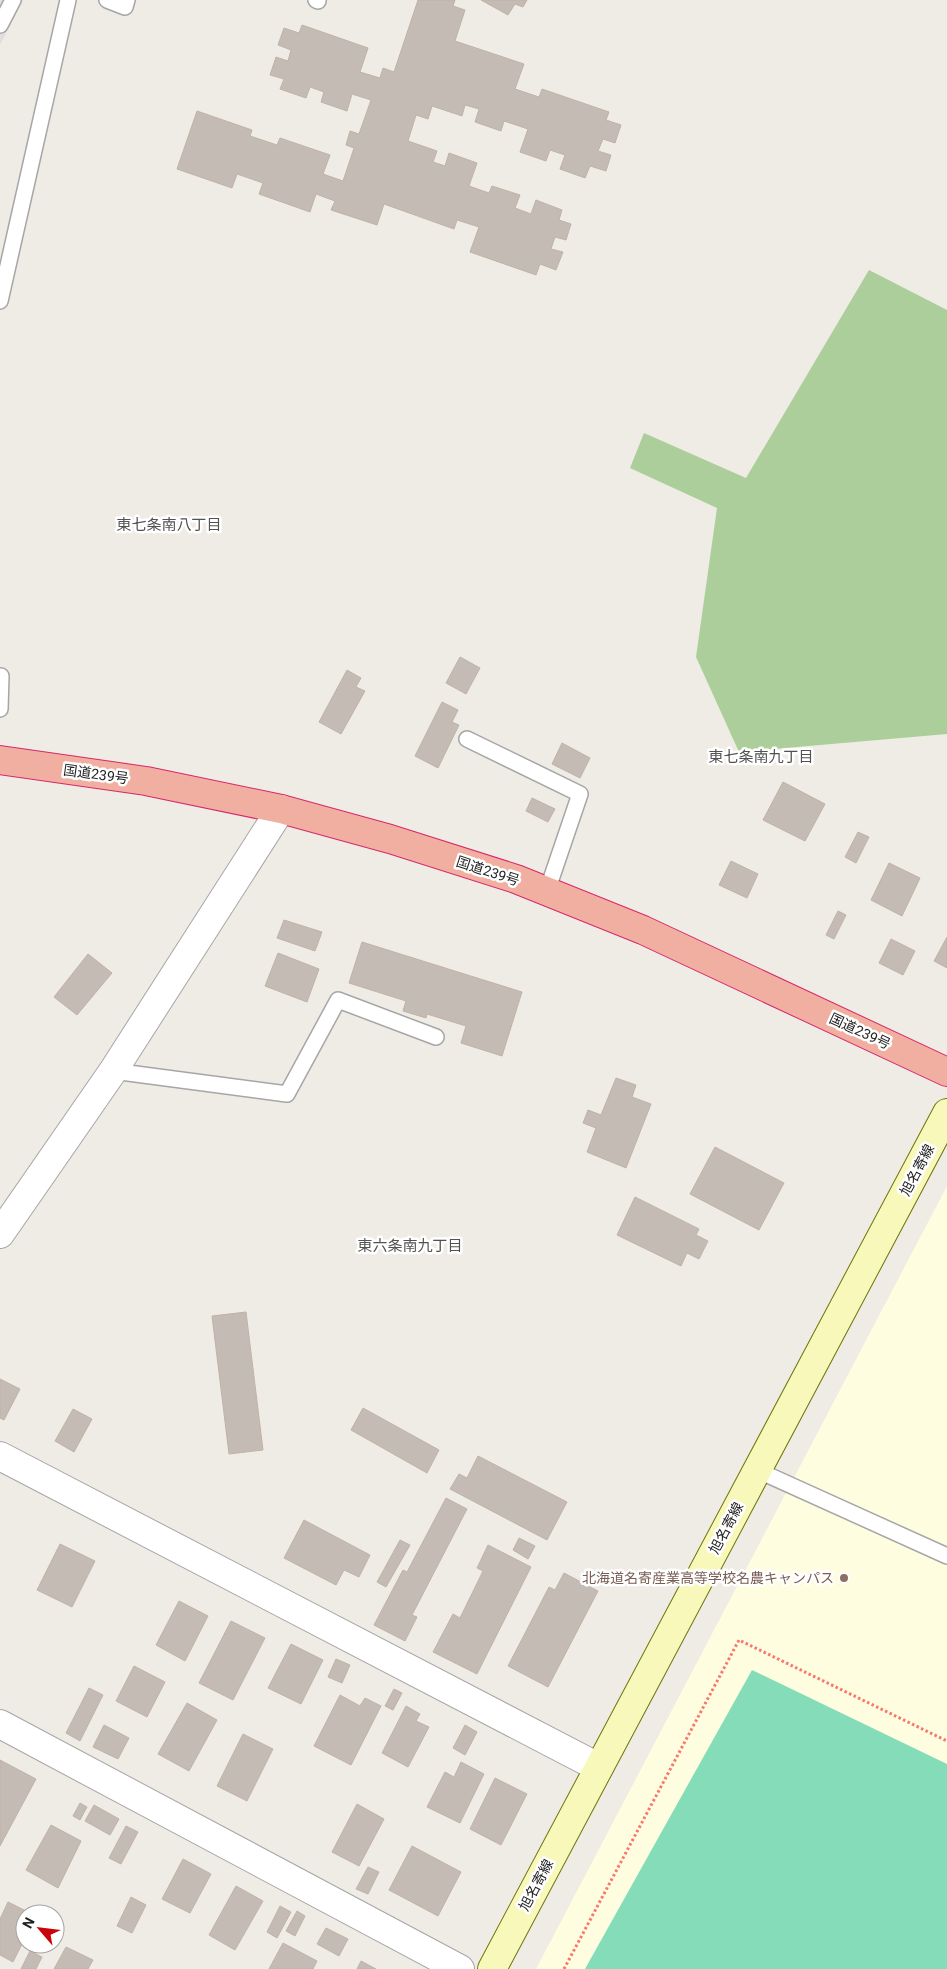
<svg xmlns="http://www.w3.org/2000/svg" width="947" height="1969" font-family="Roboto,'Noto Sans JP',sans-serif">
  <rect width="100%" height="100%" fill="#efebe5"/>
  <path fill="#fefddf" d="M947 1186V1969H536Z"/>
  <path fill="#abce9a" d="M869 270 947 310V734L739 752 696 657 717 508 630 468 644 433 746 478Z"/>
  <path fill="#84ddb8" d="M752 1670 947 1764V1969H585Z"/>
  <path fill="#dfdfdf" d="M0 0H23L0 45Z"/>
  <path fill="#c4bbb4" stroke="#c1b2a7" d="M418 0H455L453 6 465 10 455 41 524 64 515 89 539 97 542 89 609 112 606 120 621 125 615 143 603 139 598 151 611 155 606 171 590 166 585 178 560 169 565 155 550 150 546 161 520 152 528 129 504 121 501 131 475 122 479 109 465 105 462 116 432 106 428 119 416 115 408 141 437 151 433 162 445 166 449 153 477 163 469 186 489 193 492 186 520 195 515 208 531 214 536 200 562 210 559 220 571 224 566 240 555 237 551 249 563 252 556 270 540 264 536 275 470 252 479 227 457 220 454 229 384 204 377 225 331 210 335 201 316 194 310 212 259 194 263 183 237 174 232 188 177 169 197 111 252 130 250 136 277 145 280 138 330 155 323 174 343 181 354 148 346 145 350 131 359 134 371 100 352 94 347 111 321 102 324 92 310 87 306 98 280 89 284 79 270 75 276 57 288 61 291 50 278 45 284 28 299 33 302 25 368 48 360 72 380 78 383 68 394 72Z
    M481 0H527L523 7 515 4 508 15Z
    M460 657 480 668 466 694 446 683Z
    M347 670 361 678 356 687 365 691 341 734 319 722Z
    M442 702 458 710 452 722 459 725 438 768 415 756Z
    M562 743 590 758 580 778 552 764Z
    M783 782 825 804 805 841 763 820Z
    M532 798 555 809 548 822 526 811Z
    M858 832 869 837 856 863 845 857Z
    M731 861 758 874 747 898 719 885Z
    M889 863 920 878 902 916 871 900Z
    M838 911 846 915 834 939 826 935Z
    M284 920 322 932 315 951 277 938Z
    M947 937V968L934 961Z
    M891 939 915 951 903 975 879 963Z
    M362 942 522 992 502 1056 461 1043 466 1026 427 1014 426 1018 403 1011 406 1001 349 983Z
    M278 953 319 969 307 1002 265 986Z
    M88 954 112 973 77 1015 54 997Z
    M616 1078 636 1085 632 1097 651 1104 626 1168 587 1152 596 1128 583 1123 588 1110 601 1115Z
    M715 1147 784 1183 759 1230 690 1194Z
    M635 1197 699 1229 696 1235 708 1241 699 1259 687 1253 681 1266 617 1235Z
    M246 1312 263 1450 229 1454 212 1316Z
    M0 1379 20 1389 4 1420 0 1418Z
    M363 1408 439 1450 427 1473 351 1430Z
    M73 1409 92 1419 74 1452 55 1441Z
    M478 1456 567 1502 547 1540 450 1489 459 1474 467 1478Z
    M446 1498 467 1509 412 1615 417 1617 405 1641 374 1625 403 1570 407 1572Z
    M304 1520 370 1555 359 1577 344 1570 336 1585 284 1558Z
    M519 1538 535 1546 528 1559 513 1550Z
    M400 1540 410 1545 386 1587 377 1582Z
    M60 1544 95 1561 72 1607 37 1590Z
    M488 1545 531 1567 477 1674 433 1652 453 1614 460 1618 483 1571 477 1568Z
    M564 1573 598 1591 548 1687 508 1666 549 1587 555 1590Z
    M179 1601 208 1616 185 1661 156 1645Z
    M231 1621 265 1638 233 1700 199 1683Z
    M291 1644 323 1660 301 1704 268 1688Z
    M336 1659 350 1665 342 1683 328 1677Z
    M134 1666 165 1682 147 1717 116 1701Z
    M89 1688 103 1695 80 1741 66 1733Z
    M394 1689 402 1693 393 1710 385 1706Z
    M340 1695 360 1706 365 1698 381 1706 351 1765 314 1746Z
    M187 1703 217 1720 189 1771 158 1754Z
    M406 1706 420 1714 416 1721 429 1727 408 1767 382 1753Z
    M104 1725 129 1738 118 1759 93 1747Z
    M465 1725 477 1732 465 1755 453 1748Z
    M243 1734 273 1749 247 1801 217 1786Z
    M0 1760 36 1779 0 1846Z
    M461 1762 484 1774 460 1823 427 1807 445 1772 454 1777Z
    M495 1778 527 1794 501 1845 470 1829Z
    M80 1803 87 1807 80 1820 73 1816Z
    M357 1804 384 1819 359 1866 332 1852Z
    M94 1805 119 1819 110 1835 85 1821Z
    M51 1825 81 1841 58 1888 26 1870Z
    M126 1826 138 1832 121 1864 109 1858Z
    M412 1846 461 1872 438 1916 389 1890Z
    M183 1859 211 1874 190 1913 162 1899Z
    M368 1867 379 1872 368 1894 356 1889Z
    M236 1886 263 1901 235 1950 209 1935Z
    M131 1897 146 1905 132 1933 117 1926Z
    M8 1902 32 1914H25V1938L13 1962 0 1955V1919Z
    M280 1906 291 1912 277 1938 267 1932Z
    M297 1911 305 1916 295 1936 286 1931Z
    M326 1928 348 1939 339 1956 317 1944Z
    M283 1943 317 1961 313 1969H269Z
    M66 1947 93 1960 88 1969H54Z
    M30 1951 42 1957 36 1969H21Z
    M361 1961 376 1969H357Z"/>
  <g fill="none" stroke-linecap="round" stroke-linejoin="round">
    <defs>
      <path id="service" d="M107 0 125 7 127 0
        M316 0 318 1
        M0 25 13 0
        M0 301 68 0
        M0 676H1L0 709
        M467 739 580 794 547 891
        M113 1071 287 1094 338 1000 436 1037
        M757 1470 947 1556"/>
      <path id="minor" d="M0 1234 113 1071 281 809
        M0 1456 598 1767
        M0 1724 460 1969"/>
      <path id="secondary" d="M492 1969 947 1113"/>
      <path id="trunk" d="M0 760 146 781 281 809 390 839 516 879 643 930 947 1072"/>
    </defs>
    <use href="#service" stroke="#a6a6a6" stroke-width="18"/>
    <use href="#minor" stroke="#a6a6a6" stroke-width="30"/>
    <use href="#secondary" stroke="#6c7507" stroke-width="30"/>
    <use href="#trunk" stroke="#d8276a" stroke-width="30"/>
    <path stroke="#f8776e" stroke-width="3" stroke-dasharray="2.5 2.5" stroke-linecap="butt" d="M564 1969 739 1640 947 1741"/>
    <use href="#service" stroke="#fff" stroke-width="15"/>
    <use href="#minor" stroke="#fff" stroke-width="28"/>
    <use href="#secondary" stroke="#f7f8ba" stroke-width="28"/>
    <use href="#trunk" stroke="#f0afa0" stroke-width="28"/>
  </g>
  <circle fill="#8d6e63" stroke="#fff" stroke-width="2" cx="844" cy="1578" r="5"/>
  <g text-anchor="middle" stroke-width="5" stroke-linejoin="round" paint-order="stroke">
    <g font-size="14" fill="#1f1f1f" stroke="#fff">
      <text transform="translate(96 774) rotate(8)" y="5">国道239号</text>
      <text transform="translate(488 871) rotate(18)" y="5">国道239号</text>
      <text transform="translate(860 1031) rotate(25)" y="5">国道239号</text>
      <text transform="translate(917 1170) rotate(-62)" y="5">旭名寄線</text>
      <text transform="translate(726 1528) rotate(-62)" y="5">旭名寄線</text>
      <text transform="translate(536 1885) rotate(-62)" y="5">旭名寄線</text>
    </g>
    <g font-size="14" fill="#785e54" stroke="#fff" text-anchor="end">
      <text x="834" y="1583">北海道名寄産業高等学校名農キャンパス</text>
    </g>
    <g font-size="15" fill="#525252" stroke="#fff">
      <text x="169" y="530">東七条南八丁目</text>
      <text x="761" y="762">東七条南九丁目</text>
      <text x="410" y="1251">東六条南九丁目</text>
    </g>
  </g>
  <g transform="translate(40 1929) rotate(298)"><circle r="24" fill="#ffffff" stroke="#a5a5a5"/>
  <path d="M0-4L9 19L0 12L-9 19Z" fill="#ca030a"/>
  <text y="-8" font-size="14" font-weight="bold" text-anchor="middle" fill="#1f1f1f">N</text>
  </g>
</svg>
